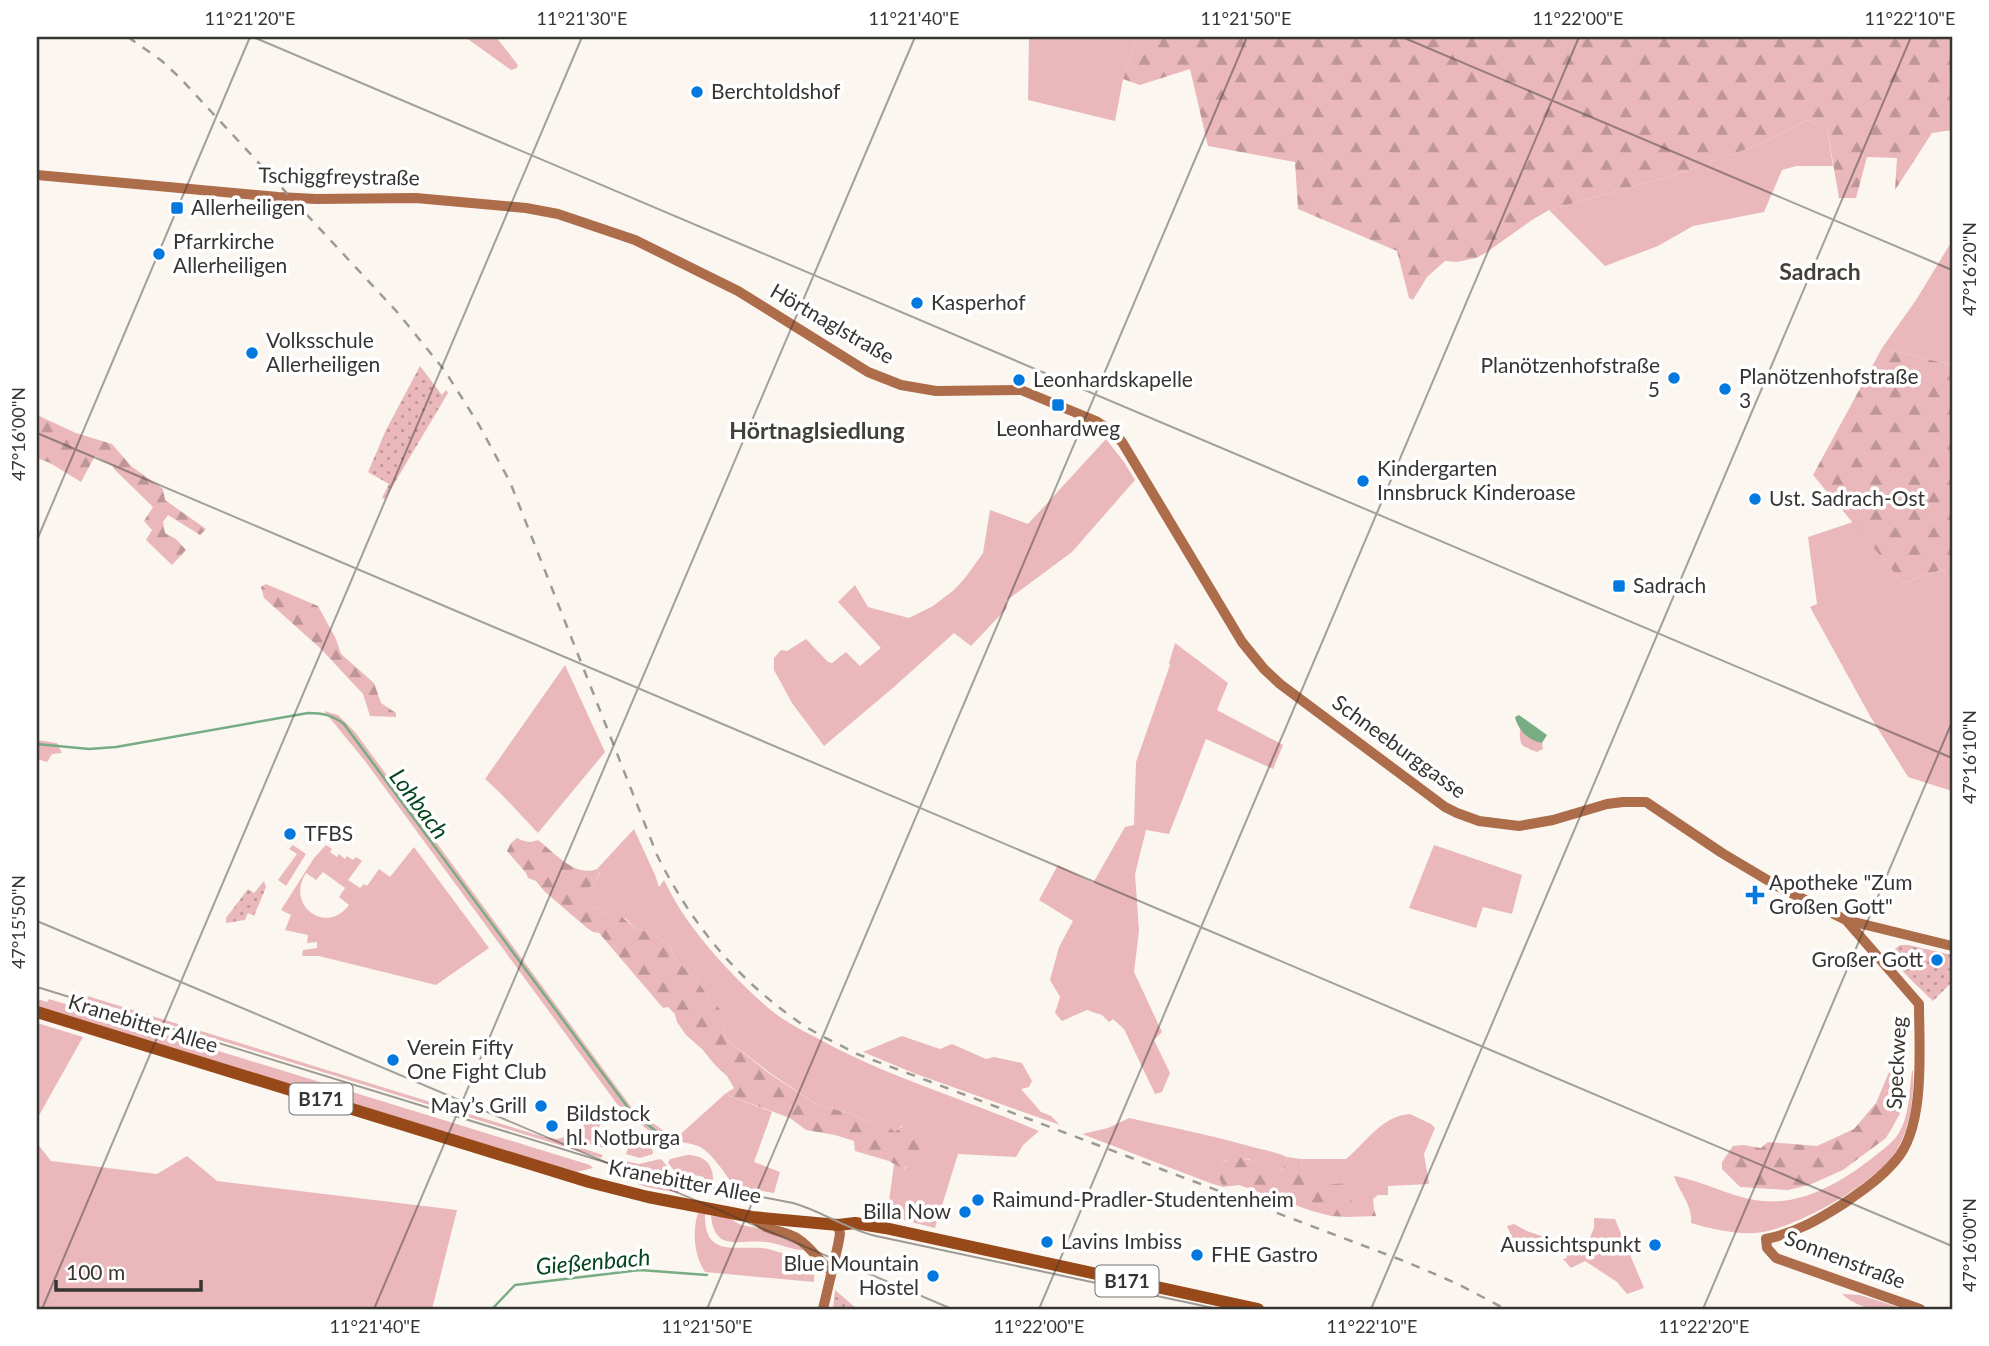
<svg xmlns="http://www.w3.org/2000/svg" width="1989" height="1346" font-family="Lato,sans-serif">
  <defs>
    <pattern id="forest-firs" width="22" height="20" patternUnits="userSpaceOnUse" patternTransform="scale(1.75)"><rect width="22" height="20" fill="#eab7ba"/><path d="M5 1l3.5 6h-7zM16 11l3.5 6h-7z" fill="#be9698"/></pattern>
    <pattern id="wetland-marsh" width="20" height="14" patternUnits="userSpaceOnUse" patternTransform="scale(1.75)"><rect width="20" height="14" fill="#eab7ba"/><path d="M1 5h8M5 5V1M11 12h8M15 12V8" fill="none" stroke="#be9698"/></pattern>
    <pattern id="park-dots" width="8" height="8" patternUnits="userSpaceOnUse" patternTransform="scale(1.75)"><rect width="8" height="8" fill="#eab7ba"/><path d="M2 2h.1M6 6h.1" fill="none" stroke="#be9698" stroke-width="1.8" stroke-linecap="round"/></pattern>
  </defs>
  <rect width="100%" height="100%" fill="#fbf7f0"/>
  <path fill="#eab7ba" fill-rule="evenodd" d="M465 37H496L518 65 517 68 511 70Z
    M1029 37H1137L1123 79 1115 121 1028 100Z
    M1807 120 1827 128 1833 166H1796L1782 170 1764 212 1693 226 1658 246 1605 266 1549 210 1677 174 1758 145Z
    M1952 241V365L1882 348 1916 300Z
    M1106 439 1124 462 1135 480 1072 552 1006 601 1007 608 971 646 954 633 894 687 824 746 792 703 774 670V658L781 650 787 651 806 639 828 662 832 663 846 652 860 666 881 648 838 602 855 585 868 607 909 618 933 606 954 590 965 578 983 553 990 510 1028 524Z
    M1853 522 1903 583 1952 566V791L1908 777 1870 716 1810 607 1817 604 1808 537Z
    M1175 643 1228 683 1217 710 1283 745 1273 769 1206 739 1169 834 1146 830 1135 874 1139 931 1134 972 1162 1032 1154 1040 1170 1073 1162 1092 1155 1094 1124 1029 1113 1019 1109 1022 1102 1015 1087 1010 1062 1021 1055 1013 1060 997 1050 980 1059 947 1073 921 1039 900 1058 865 1093 883 1125 827 1134 825 1136 762 1170 665 1169 663Z
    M565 665 605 752 538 833C520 815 504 795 485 779Z
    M324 711 338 715 355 732 632 1108 675 1139 725 1094 772 1112 754 1162 780 1172 774 1193 734 1186C726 1175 710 1150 698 1146 690 1143 683 1143 675 1140L668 1147 617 1104 365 761Z
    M37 740 57 743 62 753 52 754 47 762 37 759Z
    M634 829 655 875 659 887 664 880C679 912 701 940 725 966 740 982 755 997 772 1011 785 1022 802 1030 817 1038 887 1077 965 1099 1039 1131L1023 1145 1016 1157 958 1154 935 1228 887 1216 894 1164 904 1169 908 1166 902 1125 895 1132 888 1127 864 1120 852 1114 816 1104 770 1073 726 1039 724 1025 710 999 697 980 676 960 669 946 653 933 635 928 626 919 607 914 589 905V888L594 883 600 873 597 869Z
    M293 845 306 854 286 886 278 880 297 854 289 849Z
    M326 845 332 849 330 852 337 857 339 854 345 859 347 856 353 860 356 857 362 861 348 880 360 888 364 884 367 886 379 869 390 877 414 847 489 948 436 985 319 956H302L303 950 317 948V942L307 943 308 935 285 930 291 915 281 910 314 858ZM323 872 345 888 339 897 349 905C326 936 285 905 306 873L316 880Z
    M1434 845 1522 875 1512 914 1483 907 1476 928 1409 908Z
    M81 994 544 1137 557 1139 565 1137 575 1146 603 1155 601 1158 80 997Z
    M37 999 47 1002 49 999 82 1009 590 1165 593 1168 576 1172 37 1006Z
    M37 1023 83 1037 37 1119Z
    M902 1036 940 1049 952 1044 986 1059 994 1057 1022 1063 1032 1081 1029 1087 1021 1089 1041 1112 1051 1116 1060 1125 916 1074 863 1052Z
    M1913 1070C1914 1097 1911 1124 1898 1148 1881 1181 1791 1232 1754 1233 1733 1234 1711 1229 1691 1223 1693 1205 1679 1192 1674 1176 1704 1181 1732 1198 1762 1201 1802 1205 1840 1183 1871 1159 1882 1150 1895 1142 1901 1129 1910 1111 1909 1090 1912 1071Z
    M600 1113C606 1113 611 1116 610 1123L602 1121 597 1132 607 1135 609 1139 605 1148 579 1141 572 1134Z
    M1410 1114 1431 1124 1435 1128 1424 1154 1429 1184 1388 1186V1195H1378L1373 1199 1374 1209H1353L1319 1185 1317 1181 1302 1167 1301 1159H1346C1367 1142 1381 1116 1410 1114Z
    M1129 1118C1168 1127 1207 1134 1245 1145 1259 1149 1274 1151 1287 1157L1282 1170C1274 1167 1267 1167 1259 1164 1256 1164 1251 1160 1248 1159 1235 1156 1218 1160 1214 1174L1219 1178 1223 1187 1210 1183 1082 1134 1108 1128Z
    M637 1131 652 1149 653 1154 640 1158 626 1154 633 1135Z
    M37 1143 51 1161 157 1174 187 1156 217 1181 457 1210 432 1309H37Z
    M687 1155C705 1155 714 1165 713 1182L704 1181V1177L694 1175 693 1179 677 1174 668 1163 670 1159Z
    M660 1159 663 1161 676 1179 625 1166V1161L639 1164Z
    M630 1177 679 1189 678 1193C662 1189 642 1189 629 1179Z
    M698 1213 705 1214C704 1256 732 1246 761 1248 772 1249 782 1254 793 1256 811 1259 815 1263 814 1282L705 1272C694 1255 692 1232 698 1213Z
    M711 1216 727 1217 741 1225 770 1230 788 1236 804 1250C791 1250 779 1243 766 1242 739 1239 715 1253 711 1216Z
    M1594 1218 1615 1219 1644 1288 1627 1294 1617 1282 1585 1261 1571 1268 1563 1259 1567 1258 1565 1250 1534 1239 1521 1251 1511 1245V1235L1507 1226 1514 1224 1527 1231 1584 1251 1594 1228Z
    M1842 1294 1860 1295 1904 1309C1879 1309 1863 1312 1842 1294Z"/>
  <path fill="url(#forest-firs)" d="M1137 37H1952V130L1932 133 1895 190 1897 158 1867 157 1856 198H1839L1827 128 1807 120 1758 145 1677 174 1549 210 1532 220 1487 252 1476 258 1457 262 1445 261 1427 277 1413 300 1409 298 1397 251 1298 209 1295 162 1208 146 1190 69 1140 85 1123 79Z
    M1882 348 1952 365V566L1903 583 1813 475Z
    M37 415 76 433 112 444 131 466 163 489 165 500 206 529 200 535 168 515 163 522 165 533 176 539 186 550 172 565 146 540 152 530 144 521 153 507 114 469 113 466 95 456 81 482 50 463 37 458Z
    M266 584 318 606 336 639 341 654 374 683 381 703 396 713V717L370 716 363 694 321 649 264 598 261 587Z
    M517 838C524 842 531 843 538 840 554 852 575 878 597 869L600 872 594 883 589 888V905L607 914 616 912 635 928 653 933 669 946 676 960 697 980 710 999 727 1017 724 1025 726 1039 770 1074 816 1104 852 1114 864 1120 889 1127 895 1132 908 1121 917 1124 923 1136 927 1149C920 1160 913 1163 903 1169L889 1161 855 1151 854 1141 835 1135 806 1130 790 1118 725 1094 734 1088 727 1076 715 1065 702 1049 686 1035 677 1022 675 1014 668 1007 663 1008 599 933 593 932 587 928 544 891 536 881 528 878 526 873 507 851 511 843Z
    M1901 1065 1906 1069 1902 1110 1886 1138 1843 1170 1809 1185 1788 1190 1740 1187 1722 1169V1162L1733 1146 1743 1145 1761 1148 1768 1142 1817 1146 1854 1129 1876 1103 1889 1072Z
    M1236 1156 1282 1170 1287 1157 1301 1159 1302 1167 1318 1181 1319 1185 1349 1183 1353 1209H1374L1376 1216 1348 1217 1331 1216 1312 1211 1239 1185 1223 1187 1219 1178 1206 1169 1216 1166Z"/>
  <path fill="url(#wetland-marsh)" d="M1520 729 1536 741 1542 743 1543 749 1537 752C1523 746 1519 748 1520 729Z"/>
  <path fill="url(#park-dots)" d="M420 366 442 395 446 390 448 393 385 499 382 498 389 484 368 472 386 430Z
    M264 881 266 887 254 916 248 913 245 920 226 923V918L248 889 254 893Z
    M1900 945H1908L1952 955V982L1933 1001 1911 980 1898 966 1894 957 1895 949Z
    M835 1290 857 1309H833Z"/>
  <path fill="#78ac83" d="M1519 715 1547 735 1542 743C1528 740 1518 730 1515 717Z"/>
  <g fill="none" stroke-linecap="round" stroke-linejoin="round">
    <path stroke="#78ac83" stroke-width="2.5" d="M37 744 89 749 116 747 308 713C323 713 332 715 344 724L629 1109 669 1142
      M492 1309 515 1285 640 1270 707 1275"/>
    <path stroke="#ad6c4a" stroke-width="10" d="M37 175 278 197 316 199 416 198 526 208 558 214 635 240 738 291 868 372 901 385 936 391 1021 390 1096 421 1110 430 1122 442 1242 642 1264 669 1280 684 1445 807 1457 813 1479 821 1519 826 1553 820 1607 804 1623 802H1646L1722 853 1779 887 1846 920 1952 946
      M1846 920 1919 1004C1919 1047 1926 1126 1896 1160 1881 1178 1862 1191 1843 1204 1818 1220 1795 1233 1766 1239L1767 1248 1776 1258 1920 1309
      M752 1217C756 1220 761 1224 766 1227 777 1232 788 1232 798 1239 811 1247 819 1261 831 1271
      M823 1309 838 1245 840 1234 838 1225"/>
    <path stroke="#984919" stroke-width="12" d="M37 1012 589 1182 648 1197 752 1217 838 1225 855 1223 885 1228 1258 1309"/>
    <path stroke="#9d9a95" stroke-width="2" d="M37 987 640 1173 793 1203C822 1211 846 1229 876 1236L1218 1309"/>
    <path stroke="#9d9a95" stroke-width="2.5" stroke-dasharray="9 9" stroke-linecap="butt" d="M128 37 162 61 180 78 398 313 445 371 479 425 510 482 657 855C691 923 734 976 796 1020 815 1034 837 1043 857 1054L1404 1261 1458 1284 1505 1309"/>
  </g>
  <path fill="none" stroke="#363532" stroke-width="2" stroke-opacity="0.45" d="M253 37 1952 758M1402 37 1952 270M37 433 1952 1246M37 540 250 37M37 921 952 1309M42 1309 582 37M374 1309 915 37M707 1309 1247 37M1039 1309 1579 37M1371 1309 1911 37M1703 1309 1952 722"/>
  <g fill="#0378df" stroke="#fff" stroke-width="2.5">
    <circle cx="697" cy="92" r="7"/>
    <rect x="170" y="201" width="14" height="14" rx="3.5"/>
    <circle cx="159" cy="254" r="7"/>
    <circle cx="917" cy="303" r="7"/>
    <circle cx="252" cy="353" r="7"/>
    <circle cx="1674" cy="378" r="7"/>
    <circle cx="1019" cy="380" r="7"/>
    <circle cx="1725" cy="389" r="7"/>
    <rect x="1051" y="398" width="14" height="14" rx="3.5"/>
    <circle cx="1363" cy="481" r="7"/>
    <circle cx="1755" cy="499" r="7"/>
    <rect x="1612" y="579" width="14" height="14" rx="3.5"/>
    <circle cx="290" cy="834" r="7"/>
    <path d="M1751.5 884.5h7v7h7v7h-7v7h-7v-7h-7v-7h7z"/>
    <circle cx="1937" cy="960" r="7"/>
    <circle cx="393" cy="1060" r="7"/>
    <circle cx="541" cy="1106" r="7"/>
    <circle cx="552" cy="1126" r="7"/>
    <circle cx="978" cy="1200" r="7"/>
    <circle cx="965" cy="1212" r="7"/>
    <circle cx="1047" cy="1242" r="7"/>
    <circle cx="1655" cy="1245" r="7"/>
    <circle cx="1197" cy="1255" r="7"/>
    <circle cx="933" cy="1276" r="7"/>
  </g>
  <g text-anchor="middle" stroke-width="7" stroke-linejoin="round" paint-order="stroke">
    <g fill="#fff" stroke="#727270" stroke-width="2">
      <rect x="289.5" y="1083.5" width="63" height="31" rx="5"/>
      <rect x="1095.5" y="1265.5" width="63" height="31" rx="5"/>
    </g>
    <g font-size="19" font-weight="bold" fill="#363532">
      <text x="321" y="1106">B171</text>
      <text x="1127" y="1288">B171</text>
    </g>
    <g font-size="21" fill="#363532" stroke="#fff" text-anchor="start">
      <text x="711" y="99">Berchtoldshof</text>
      <text x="191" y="215">Allerheiligen</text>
      <text x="173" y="249">Pfarrkirche<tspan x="173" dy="24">Allerheiligen</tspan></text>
      <text x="931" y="310">Kasperhof</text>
      <text x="266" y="348">Volksschule<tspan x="266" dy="24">Allerheiligen</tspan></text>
      <text x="1660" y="373" text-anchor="end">Planötzenhofstraße<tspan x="1660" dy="24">5</tspan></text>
      <text x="1739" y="384">Planötzenhofstraße<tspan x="1739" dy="24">3</tspan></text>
      <text x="1033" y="387">Leonhardskapelle</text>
      <text x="1058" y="436" text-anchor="middle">Leonhardweg</text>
      <text x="1377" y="476">Kindergarten<tspan x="1377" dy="24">Innsbruck Kinderoase</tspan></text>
      <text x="1769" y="506">Ust. Sadrach-Ost</text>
      <text x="1633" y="593">Sadrach</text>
      <text x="304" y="841">TFBS</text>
      <text x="1769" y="890">Apotheke "Zum<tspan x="1769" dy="24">Großen Gott"</tspan></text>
      <text x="1923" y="967" text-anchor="end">Großer Gott</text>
      <text x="407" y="1055">Verein Fifty<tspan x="407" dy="24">One Fight Club</tspan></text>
      <text x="527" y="1113" text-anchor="end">May’s Grill</text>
      <text x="566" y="1121">Bildstock<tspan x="566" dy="24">hl. Notburga</tspan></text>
      <text x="992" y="1207">Raimund-Pradler-Studentenheim</text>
      <text x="951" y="1219" text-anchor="end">Billa Now</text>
      <text x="1061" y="1249">Lavins Imbiss</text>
      <text x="1641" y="1252" text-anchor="end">Aussichtspunkt</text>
      <text x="1211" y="1262">FHE Gastro</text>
      <text x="919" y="1271" text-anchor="end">Blue Mountain<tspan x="919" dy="24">Hostel</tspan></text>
    </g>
    <g font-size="21" fill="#363532" stroke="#fff">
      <text transform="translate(339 177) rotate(1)" y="7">Tschiggfreystraße</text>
      <text transform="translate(832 324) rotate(30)" y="7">Hörtnaglstraße</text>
      <text transform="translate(1399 747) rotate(36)" y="7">Schneeburggasse</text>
      <text transform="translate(143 1024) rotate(17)" y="7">Kranebitter Allee</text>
      <text transform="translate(1897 1063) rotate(-87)" y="7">Speckweg</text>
      <text transform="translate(685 1182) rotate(11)" y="7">Kranebitter Allee</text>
      <text transform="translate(1845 1260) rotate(21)" y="7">Sonnenstraße</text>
    </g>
    <g font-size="23" font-weight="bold" fill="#43403a" stroke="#fff">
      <text x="1820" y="280">Sadrach</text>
      <text x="817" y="439">Hörtnaglsiedlung</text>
    </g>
    <g font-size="23" font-style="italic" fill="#05451f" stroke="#fff">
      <text transform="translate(419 804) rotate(53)" y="8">Lohbach</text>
      <text transform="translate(593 1262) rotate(-5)" y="8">Gießenbach</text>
    </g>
  </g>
  <rect width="1989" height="1346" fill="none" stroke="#ffffff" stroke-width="77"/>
  <path d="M56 1280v10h145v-10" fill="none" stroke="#363532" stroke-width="3.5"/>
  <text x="66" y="1280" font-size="21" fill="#363532" stroke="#ffffff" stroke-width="5" paint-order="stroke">100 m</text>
  <rect x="38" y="38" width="1913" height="1270" fill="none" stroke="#363532" stroke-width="2.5"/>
  <g font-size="18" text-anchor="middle" fill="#363532">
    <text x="250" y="25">11°21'20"E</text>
    <text x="582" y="25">11°21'30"E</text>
    <text x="914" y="25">11°21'40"E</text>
    <text x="1246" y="25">11°21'50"E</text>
    <text x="1578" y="25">11°22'00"E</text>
    <text x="1910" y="25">11°22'10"E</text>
    <text transform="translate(1970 269) rotate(-90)" y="6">47°16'20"N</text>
    <text transform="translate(19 434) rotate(-90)" y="6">47°16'00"N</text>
    <text transform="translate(1970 757) rotate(-90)" y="6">47°16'10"N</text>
    <text transform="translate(19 922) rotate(-90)" y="6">47°15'50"N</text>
    <text transform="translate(1970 1245) rotate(-90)" y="6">47°16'00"N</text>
    <text x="375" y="1333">11°21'40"E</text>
    <text x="707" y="1333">11°21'50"E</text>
    <text x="1039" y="1333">11°22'00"E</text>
    <text x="1372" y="1333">11°22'10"E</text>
    <text x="1704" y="1333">11°22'20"E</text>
  </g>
</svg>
